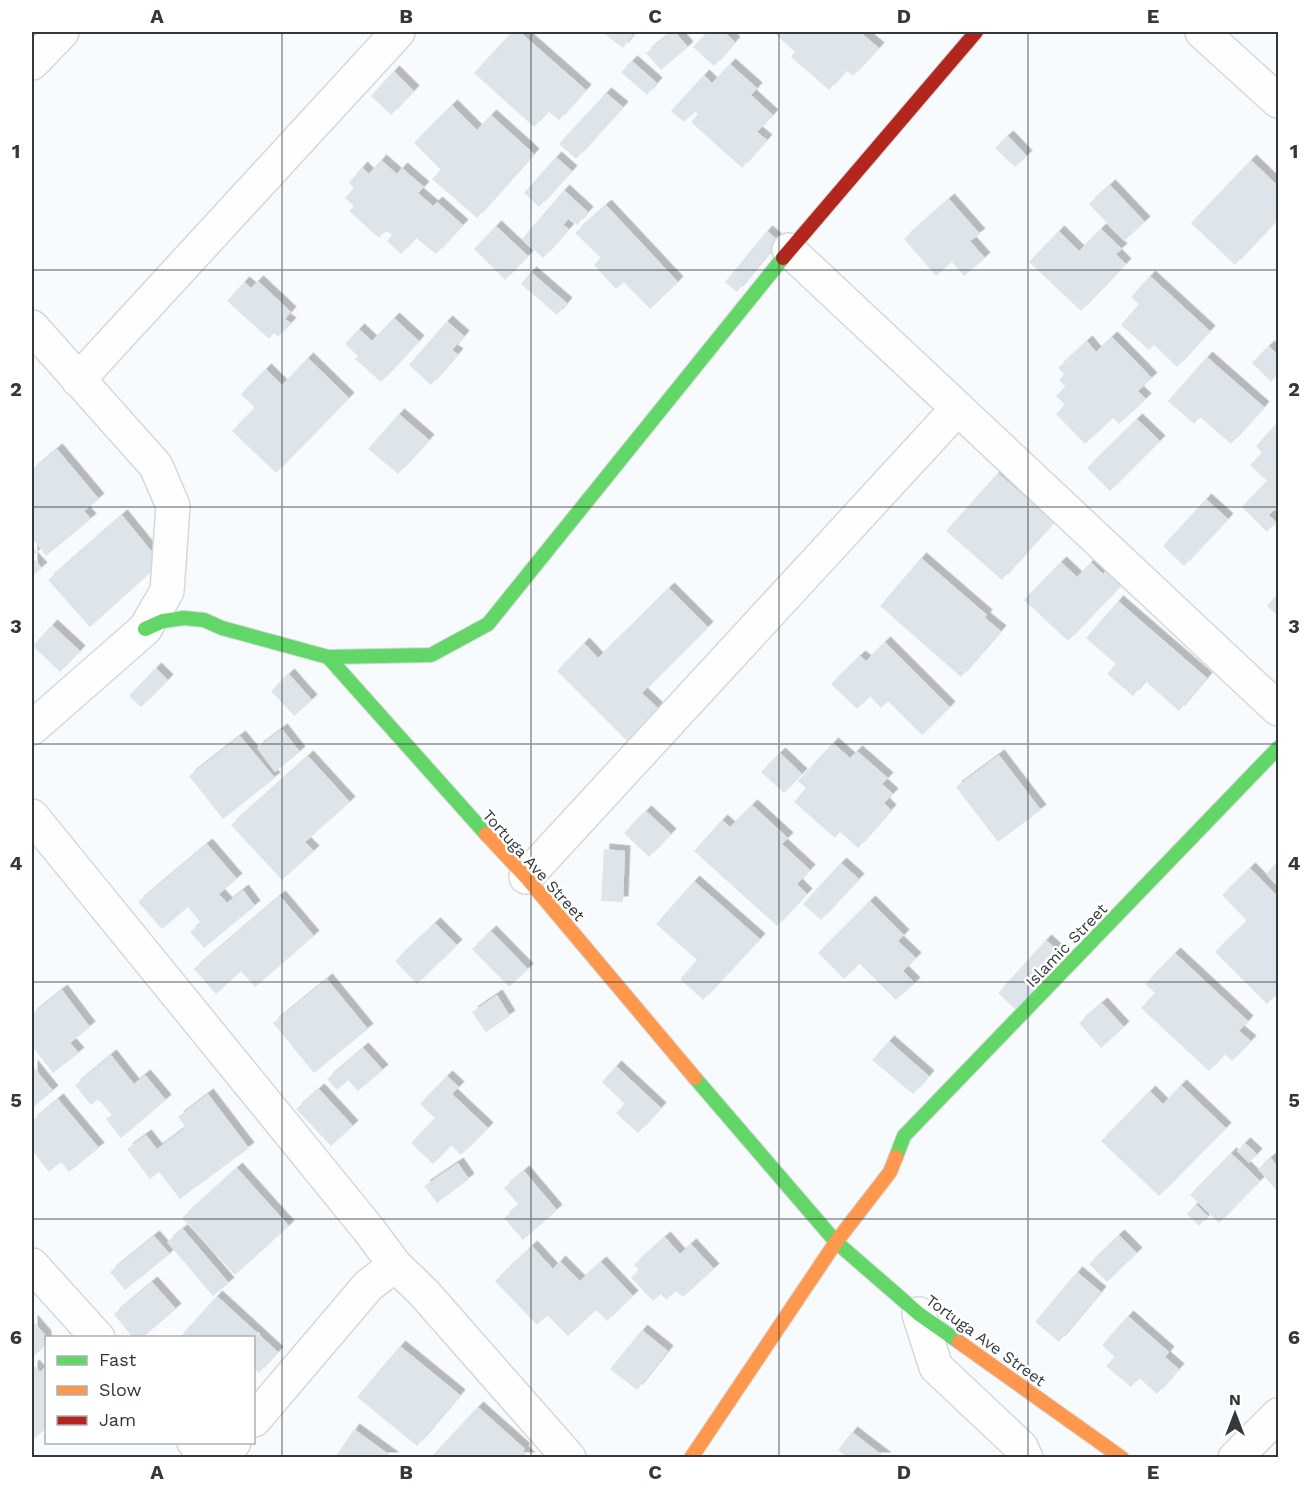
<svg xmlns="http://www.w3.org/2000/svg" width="1310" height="1489" font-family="'Work Sans',sans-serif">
  <defs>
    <filter id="shadow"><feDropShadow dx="5.5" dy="-5.5" stdDeviation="0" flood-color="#0004"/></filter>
  </defs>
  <rect width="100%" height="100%" fill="#f8fbfd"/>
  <path fill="#dde5eb" filter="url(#shadow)" d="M512 32H520L586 90 559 120 548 111 534 127 474 73Z
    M602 32H635L623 48Z
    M671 32H675L688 47 661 70 646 53Z
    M708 32H724L735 42 714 66 693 47Z
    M773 32H860L879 48 853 76 847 70 829 90 791 57 795 52Z
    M632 61 657 83 647 95 621 72Z
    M730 64 757 88 751 95 773 115 757 132 767 140 742 168 691 122 698 114 694 111 684 122 671 111 704 75 712 83Z
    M394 71 414 91 391 115 371 96Z
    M606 93 623 107 576 159 559 144Z
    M452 105 477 130 491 115 534 154 477 218 432 179 441 170 414 143Z
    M1008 136 1027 156 1015 167 995 148Z
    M556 157 572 171 539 207 524 193Z
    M381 160 397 174 402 168 424 187 418 193 433 206 437 202 463 225 436 254 416 238 401 254 387 241 392 235 386 230 379 238 349 211 354 206 345 198 354 188 349 183 362 167 369 174Z
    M1251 160 1278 186V219L1235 265 1191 223Z
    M1110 185 1145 222 1124 241 1089 204Z
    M564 190 588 212 577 225 569 218 563 225 569 229 543 258 522 239Z
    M949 199 980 234 970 241 985 258 964 276 952 262 936 276 904 239Z
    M606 205 678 282 650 309 624 282 616 289 594 265 601 258 575 233Z
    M496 226 528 256 505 280 474 249Z
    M1101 229 1122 249 1116 254 1126 264 1081 311 1029 262 1059 231 1079 251Z
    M767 231 779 241 737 292 725 282Z
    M531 272 567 303 557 315 521 284Z
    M1150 276 1210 331 1177 367 1154 345 1149 350 1121 325 1139 304 1131 297Z
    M258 281 291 312 285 319 291 323 278 337 274 333 269 339 227 301 244 282 251 288Z
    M394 318 419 341 381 382 355 359 358 356 345 344 359 329 372 341Z
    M447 321 464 336 452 350 458 354 431 385 409 365Z
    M1112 337 1152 378 1138 391 1146 399 1119 424 1113 418 1085 444 1056 414 1065 405 1056 396 1066 387 1059 380 1064 374 1058 368 1087 341 1096 352Z
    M1269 346 1278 355V374L1271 382 1252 363Z
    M1207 357 1264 407 1231 444 1200 417 1194 424 1168 401Z
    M308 358 349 398 276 473 232 431 255 408 241 394 266 369 282 385Z
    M399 414 429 440 398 474 368 449Z
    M1137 419 1160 441 1110 491 1087 468Z
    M1278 422V513L1275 509 1269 515 1276 522 1267 532 1242 507 1267 481 1250 465 1262 453 1256 446Z
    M57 449 99 499 84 511 91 519 46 556 32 538V470Z
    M998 473 1054 522 1002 580 946 531Z
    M1206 499 1228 519 1184 566 1163 546Z
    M122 515 161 563 90 627 48 580Z
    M32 546 37 552 32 557 42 568 32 576Z
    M921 558 987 615 985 618 1001 631 961 677 880 606Z
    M1116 560 1131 575 1068 641 1024 600 1061 562 1077 577 1091 562 1103 574Z
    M669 588 708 627 642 693 665 715 633 747 557 671 584 643 598 658Z
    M1278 593V616L1267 606Z
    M1118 601 1207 678 1179 711 1145 681 1133 696 1107 674 1116 664 1086 638Z
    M52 625 80 651 60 672 33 646Z
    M885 642 950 707 922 735 888 701 881 708 870 696 857 709 831 684 860 656 866 661Z
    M156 668 168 680 141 707 129 696Z
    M289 674 312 700 294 716 271 691Z
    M282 729 300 752 275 772 257 748Z
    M240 736 275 778 223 819 189 776Z
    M833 743 850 758 857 751 888 778 882 784 893 794 884 803 891 810 858 848 840 832 835 838 794 802 806 788 798 781Z
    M780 753 802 774 784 793 761 772Z
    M999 755 1041 810 998 842 956 787Z
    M308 756 350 802 305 842 314 851 282 880 231 825Z
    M752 805 788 838 782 844 810 870 797 884 807 894 777 926 694 851 722 820 730 827Z
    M646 811 671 834 649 857 624 833Z
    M207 844 237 879 219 894 227 903 243 890 255 906 204 948 190 932 201 923 188 907 162 929 138 902Z
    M604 849 625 851 623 902 601 901Z
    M1278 861V887L1266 874Z
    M841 863 859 879 821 920 803 904Z
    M1250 868 1278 897V993L1267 1004 1215 952 1247 921 1222 895Z
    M694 881 760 939 703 1000 680 979 697 960 656 924Z
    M280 896 314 936 255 987 241 971 216 994 194 969Z
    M870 901 904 935 898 941 916 958 903 971 915 983 896 1000 859 963 844 979 818 953Z
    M435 923 457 945 417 984 395 961Z
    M491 931 528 969 509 987 472 949Z
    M1046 940 1066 958 1017 1011 998 993Z
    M1175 953 1248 1021 1239 1031 1251 1041 1232 1061 1224 1054 1209 1071 1141 1008 1155 993 1145 984Z
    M327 979 368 1029 314 1073 273 1023Z
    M62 990 90 1027 70 1043 79 1053 53 1073 32 1046V1014Z
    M497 995 510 1016 486 1032 472 1012Z
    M1102 1003 1124 1027 1101 1048 1079 1023Z
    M889 1041 929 1076 913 1094 872 1060Z
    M363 1048 383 1070 358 1091 348 1080 337 1090 327 1079Z
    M111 1055 134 1084 145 1075 166 1100 121 1138 106 1119 112 1115 98 1099 91 1105 75 1085Z
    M32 1065 53 1091 32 1108Z
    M616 1066 661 1108 638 1133 616 1113 625 1104 602 1082Z
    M447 1076 459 1087 452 1094 488 1128 461 1155 451 1145 433 1164 411 1143 435 1118 420 1104Z
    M1181 1085 1226 1128 1159 1196 1101 1141 1150 1091 1163 1104Z
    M319 1089 353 1126 331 1146 296 1109Z
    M208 1094 249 1148 180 1199 159 1172 150 1179 127 1149 146 1135 157 1149 186 1127 178 1117Z
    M58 1099 99 1148 69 1172 61 1162 49 1172 32 1150V1121Z
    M1245 1143 1257 1154 1249 1163 1237 1151Z
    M1231 1153 1260 1181 1219 1223 1190 1195Z
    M1271 1158 1278 1167 1277 1191 1258 1169Z
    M458 1163 469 1179 437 1203 424 1186Z
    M237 1168 289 1226 235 1275 182 1218Z
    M524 1171 557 1210 523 1240 504 1218 519 1205 504 1188Z
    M1196 1204 1208 1216 1199 1226 1187 1214Z
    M183 1229 229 1283 213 1296 167 1242Z
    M1119 1235 1137 1253 1107 1282 1089 1264Z
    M154 1236 170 1254 125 1290 110 1272Z
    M665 1237 680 1254 691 1244 714 1269 683 1297 676 1291 666 1300 661 1294 653 1301 631 1278 639 1270 634 1265Z
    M532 1246 553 1269 560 1261 580 1281 601 1262 633 1296 607 1321 596 1310 568 1336 547 1315 537 1325 495 1281Z
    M1077 1272 1101 1292 1059 1342 1035 1322Z
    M152 1282 176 1309 142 1338H133L114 1314Z
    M217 1296 278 1352 259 1373 254 1368V1338H179Z
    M1128 1316 1169 1352 1165 1357 1179 1369 1157 1394 1139 1378 1131 1387 1106 1366 1115 1357 1102 1345Z
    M32 1320 46 1336V1344L32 1358Z
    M642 1330 668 1351 637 1390 610 1369Z
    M400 1346 460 1395 417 1446 357 1397Z
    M34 1365 40 1372 46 1366V1428L32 1441V1367Z
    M478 1407 525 1449 523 1451 530 1458 432 1456Z
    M354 1429 394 1458H335Z
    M852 1432 886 1458H848L838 1450Z"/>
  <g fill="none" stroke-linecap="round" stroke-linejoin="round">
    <defs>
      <path id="street" d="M1202 32 1278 101
        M32 63 62 32
        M789 250 1278 709
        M32 327 156 466 173 506 167 591 145 629 32 728
        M78 380 398 32
        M32 816 369 1230 395 1265 424 1293 569 1458
        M526 877 958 408
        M32 1265 98 1338
        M919 1314 936 1367 1021 1447 1026 1458
        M254 1420 368 1286 395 1265
        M194 1442 208 1458
        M222 1458 234 1442
        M1235 1458 1278 1415"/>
      <path id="fast" d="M145 629 163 621 184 618 204 620 222 628 328 657 486 834
        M328 657 431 655 488 624 783 258
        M695 1078 836 1242 919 1314 959 1342
        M896 1157 904 1136 1278 748"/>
      <path id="slow" d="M486 834 526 877 695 1078
        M959 1342 1122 1458
        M691 1458 836 1242 890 1172 896 1157"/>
      <path id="jam" d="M783 258 976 32"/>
    </defs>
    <use href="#street" stroke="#d5d8da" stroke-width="36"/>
    <use href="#fast" stroke="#d5d8da" stroke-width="16"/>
    <use href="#slow" stroke="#d5d8da" stroke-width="16"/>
    <use href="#jam" stroke="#d5d8da" stroke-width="16"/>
    <use href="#street" stroke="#fefeff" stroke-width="33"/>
    <use href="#fast" stroke="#63d668" stroke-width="14"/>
    <use href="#slow" stroke="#ff974d" stroke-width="14"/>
    <use href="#jam" stroke="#b3261e" stroke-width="14"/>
  </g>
  <path fill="none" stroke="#34383a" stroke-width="1.5" stroke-opacity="0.55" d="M282 32V1458M531 32V1458M779 32V1458M1028 32V1458M32 270H1278M32 507H1278M32 744H1278M32 982H1278M32 1219H1278"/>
  <g text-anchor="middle" stroke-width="5" stroke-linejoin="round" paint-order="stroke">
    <g font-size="16" fill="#34383a" stroke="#fff">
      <text transform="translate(534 865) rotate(48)" y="6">Tortuga Ave Street</text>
      <text transform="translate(1066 945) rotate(-46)" y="6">Islamic Street</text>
      <text transform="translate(986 1340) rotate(36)" y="6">Tortuga Ave Street</text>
    </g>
  </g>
  <rect width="1310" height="1489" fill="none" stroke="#ffffff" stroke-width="66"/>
  <rect x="45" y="1336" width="210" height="108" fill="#ffffff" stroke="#aeafb0" stroke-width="1.5"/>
  <rect x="57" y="1356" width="30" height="9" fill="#63d668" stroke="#aeafb0" stroke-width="1.5"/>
  <text x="99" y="1366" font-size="18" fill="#34383a">Fast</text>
  <rect x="57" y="1386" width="30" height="9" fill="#ff974d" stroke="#aeafb0" stroke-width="1.5"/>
  <text x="99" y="1396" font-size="18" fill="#34383a">Slow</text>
  <rect x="57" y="1416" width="30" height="9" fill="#b3261e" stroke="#aeafb0" stroke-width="1.5"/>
  <text x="99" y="1426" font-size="18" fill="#34383a">Jam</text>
  <g transform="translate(1235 1414)" stroke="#ffffff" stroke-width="4.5" paint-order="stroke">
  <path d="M0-4.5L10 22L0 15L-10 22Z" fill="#34383a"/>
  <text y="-9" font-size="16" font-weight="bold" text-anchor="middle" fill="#34383a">N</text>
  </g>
  <rect x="33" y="33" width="1244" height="1423" fill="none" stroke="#34383a" stroke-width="2"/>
  <g font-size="20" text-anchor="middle" font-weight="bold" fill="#34383a">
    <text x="157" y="23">A</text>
    <text x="406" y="23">B</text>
    <text x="655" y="23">C</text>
    <text x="904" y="23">D</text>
    <text x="1153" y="23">E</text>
    <text x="16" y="158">1</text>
    <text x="1294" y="158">1</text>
    <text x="16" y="396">2</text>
    <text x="1294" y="396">2</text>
    <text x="16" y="633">3</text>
    <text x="1294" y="633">3</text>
    <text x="16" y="870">4</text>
    <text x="1294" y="870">4</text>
    <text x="16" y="1107">5</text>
    <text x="1294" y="1107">5</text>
    <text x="16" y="1344">6</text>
    <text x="1294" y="1344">6</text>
    <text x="157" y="1479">A</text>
    <text x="406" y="1479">B</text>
    <text x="655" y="1479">C</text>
    <text x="904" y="1479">D</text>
    <text x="1153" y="1479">E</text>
  </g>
</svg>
